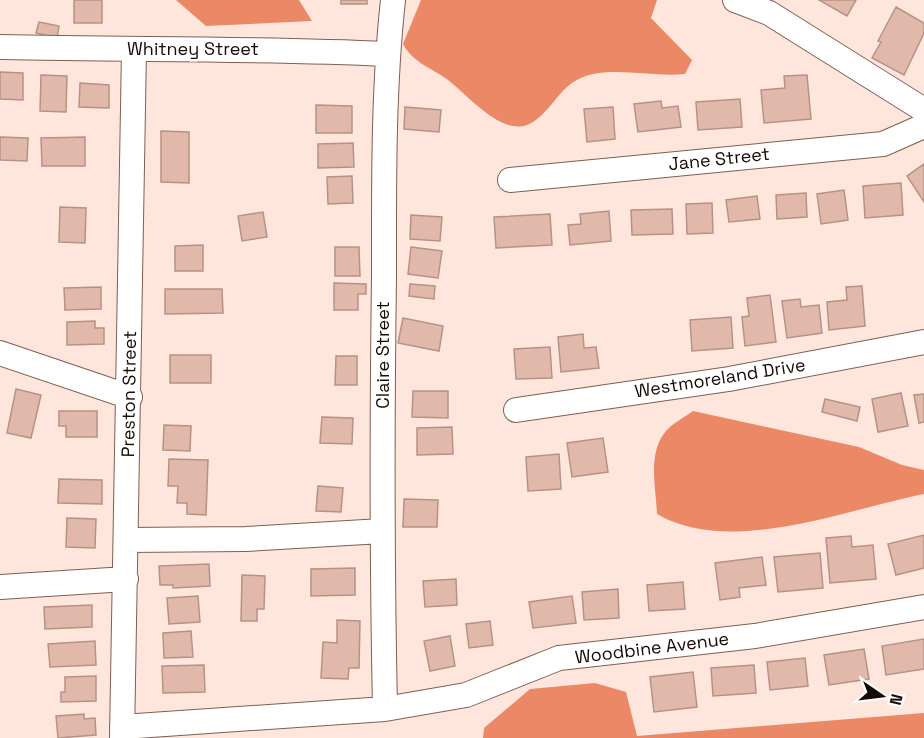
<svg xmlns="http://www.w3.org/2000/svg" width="924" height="738" font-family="'Space Grotesk',sans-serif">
  <rect width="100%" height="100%" fill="#ffe6dd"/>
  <path fill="#eb8966" d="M176 0H299L312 21 206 26Z
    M421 0H657L651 18 692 60 685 74C655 77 621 68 593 74 560 81 557 106 533 122 505 141 468 95 448 80 432 68 413 63 403 44Z
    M693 411 859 447 902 465 924 470V494C847 509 730 557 657 514 656 488 647 453 666 431 673 423 685 417 693 411Z
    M595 683 626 692 637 736 924 713V738H483L484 728 530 689Z"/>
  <path fill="#e0b9ab" stroke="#b79284" stroke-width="1.5" d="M74 0H102V23H74Z
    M341 0H367V4H341Z
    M819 0H856L847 16Z
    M896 7 924 23V33L904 75 872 58 881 42 878 41Z
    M39 22 59 26 57 38 36 33Z
    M0 72 23 73V100L0 99Z
    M41 75 67 76 66 112 40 111Z
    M807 75 811 119 764 123 761 90 785 88 784 76Z
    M80 83 109 85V108L79 107Z
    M740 99 742 127 698 130 696 102Z
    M661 101 662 108 678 106 681 127 638 132 634 104Z
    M316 105 352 106V133H316Z
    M405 107 441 110 439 132 404 129Z
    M613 107 615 139 587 142 584 109Z
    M161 131 189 132V183L161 182Z
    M0 137 28 138 27 161 0 160Z
    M85 137V166H42L41 138Z
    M353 143 354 167 318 168V144Z
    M924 164V202L907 176Z
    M352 176 353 203 328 204 327 177Z
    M901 183 903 215 865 218 863 186Z
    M844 190 848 220 821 224 817 194Z
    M806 193 807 217 777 219 776 195Z
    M757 196 760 219 729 222 726 200Z
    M712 203 713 233 687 234 686 204Z
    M60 207 86 208 85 243 59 242Z
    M672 209 673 234 632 235 631 210Z
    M609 211 611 241 570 245 568 225 581 224 580 214Z
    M263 212 267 237 242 241 238 216Z
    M550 214 552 245 496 248 494 217Z
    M411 215 442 217 440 241 410 239Z
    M203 245V271H175V246Z
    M335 247H359L360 276H335Z
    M411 247 442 251 438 278 408 274Z
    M334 283 366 284V294H358V310H334Z
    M410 284 435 286 434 299 409 296Z
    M862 286 865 326 829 330 827 302 847 300 846 287Z
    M101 287V309L65 310 64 288Z
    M165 289H222L223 313 165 314Z
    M770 295 776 342 745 346 742 317 749 316 747 298Z
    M800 299 801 307 819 305 822 333 787 338 782 301Z
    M731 317 733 348 692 351 690 320Z
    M403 318 443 326 439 351 398 343Z
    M95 321V328H104V344L67 345V322Z
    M583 334 584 348 596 347 599 368 561 372 558 337Z
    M550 347 552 378 516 379 514 349Z
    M170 355H211V383H170Z
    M336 356H357V385H335Z
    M16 389 41 395 31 438 7 433Z
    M413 391H448V418L412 417Z
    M901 393 908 426 878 432 872 399Z
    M924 394V422L919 423 914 395Z
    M825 399 860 407 857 421 822 412Z
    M59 411H97V437H66V426H59Z
    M322 417 353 418 352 444 320 443Z
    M164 425 191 426 190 451 163 450Z
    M452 427 453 454 417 455V428Z
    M603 438 608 472 572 477 567 443Z
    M559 454 561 489 528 491 526 457Z
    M169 459 208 460 206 515 187 514V503H177L178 486H168Z
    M59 479 102 480V504L58 503Z
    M318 486 343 488 341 512 316 511Z
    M404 499 438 500 437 527H403Z
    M67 518 96 519 95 548 66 547Z
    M924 535V568L896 575 888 544Z
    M851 536 852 547 873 545 876 579 830 583 826 538Z
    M820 553 823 588 778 592 774 557Z
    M762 557 766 585 739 588 740 597 720 600 715 563Z
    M209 564 210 586 173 588V585H160L159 566Z
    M355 568V595L311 596V569Z
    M242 575 265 576 264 609H257V621H241Z
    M456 579 457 605 425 607 423 581Z
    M683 582 685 609 649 611 647 585Z
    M618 589 619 618 584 620 582 592Z
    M198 596 200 622 169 624 167 598Z
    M572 596 576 623 533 628 529 602Z
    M92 605V627L45 629 44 607Z
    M337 620 360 621 359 668H349L348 679 321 678 323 642 337 643Z
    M490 621 493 645 469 648 466 624Z
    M191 631 193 657 164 658 163 633Z
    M450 636 455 666 430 671 424 641Z
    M924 639V669L886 675 882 646Z
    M95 641 96 665 50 667 48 644Z
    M864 649 869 679 829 685 824 655Z
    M805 658 808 686 770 690 767 662Z
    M204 665 205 692 163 693 162 666Z
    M754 665 756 693 713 696 711 668Z
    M693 672 697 707 654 712 650 677Z
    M96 676V701L61 702V692H65V677Z
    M84 714V719L95 718 96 735 58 738 56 716Z"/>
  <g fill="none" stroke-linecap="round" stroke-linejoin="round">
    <defs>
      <path id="minor" d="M735 0 769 13 924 110
        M0 47C129 50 258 48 387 54
        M510 180 883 144 924 126
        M0 353 130 397
        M516 410 729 379 924 342
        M127 540 246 539 382 531
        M0 587 126 579
        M385 709C382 565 382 421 384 277 384 185 383 92 393 0
        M122 727 385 709 466 695 559 658 755 636 924 607
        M122 738 134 50"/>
    </defs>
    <use href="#minor" stroke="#805e51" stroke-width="26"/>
    <use href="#minor" stroke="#fff" stroke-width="24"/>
  </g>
  <g text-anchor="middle" stroke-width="5" stroke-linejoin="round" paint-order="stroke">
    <g font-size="18" fill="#160906" stroke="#fff">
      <text x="193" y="55">Whitney Street</text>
      <text transform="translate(719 159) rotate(-6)" y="6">Jane Street</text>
      <text transform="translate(383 355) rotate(-90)" y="6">Claire Street</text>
      <text transform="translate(720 378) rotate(-9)" y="6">Westmoreland Drive</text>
      <text transform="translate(129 394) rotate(-89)" y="6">Preston Street</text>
      <text transform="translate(652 648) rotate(-7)" y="6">Woodbine Avenue</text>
    </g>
  </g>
  <g transform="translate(882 696) rotate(104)" stroke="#ffffff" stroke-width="4.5" paint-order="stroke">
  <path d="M0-4.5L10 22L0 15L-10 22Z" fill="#160906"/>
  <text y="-9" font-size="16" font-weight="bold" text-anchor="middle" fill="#160906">N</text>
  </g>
</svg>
